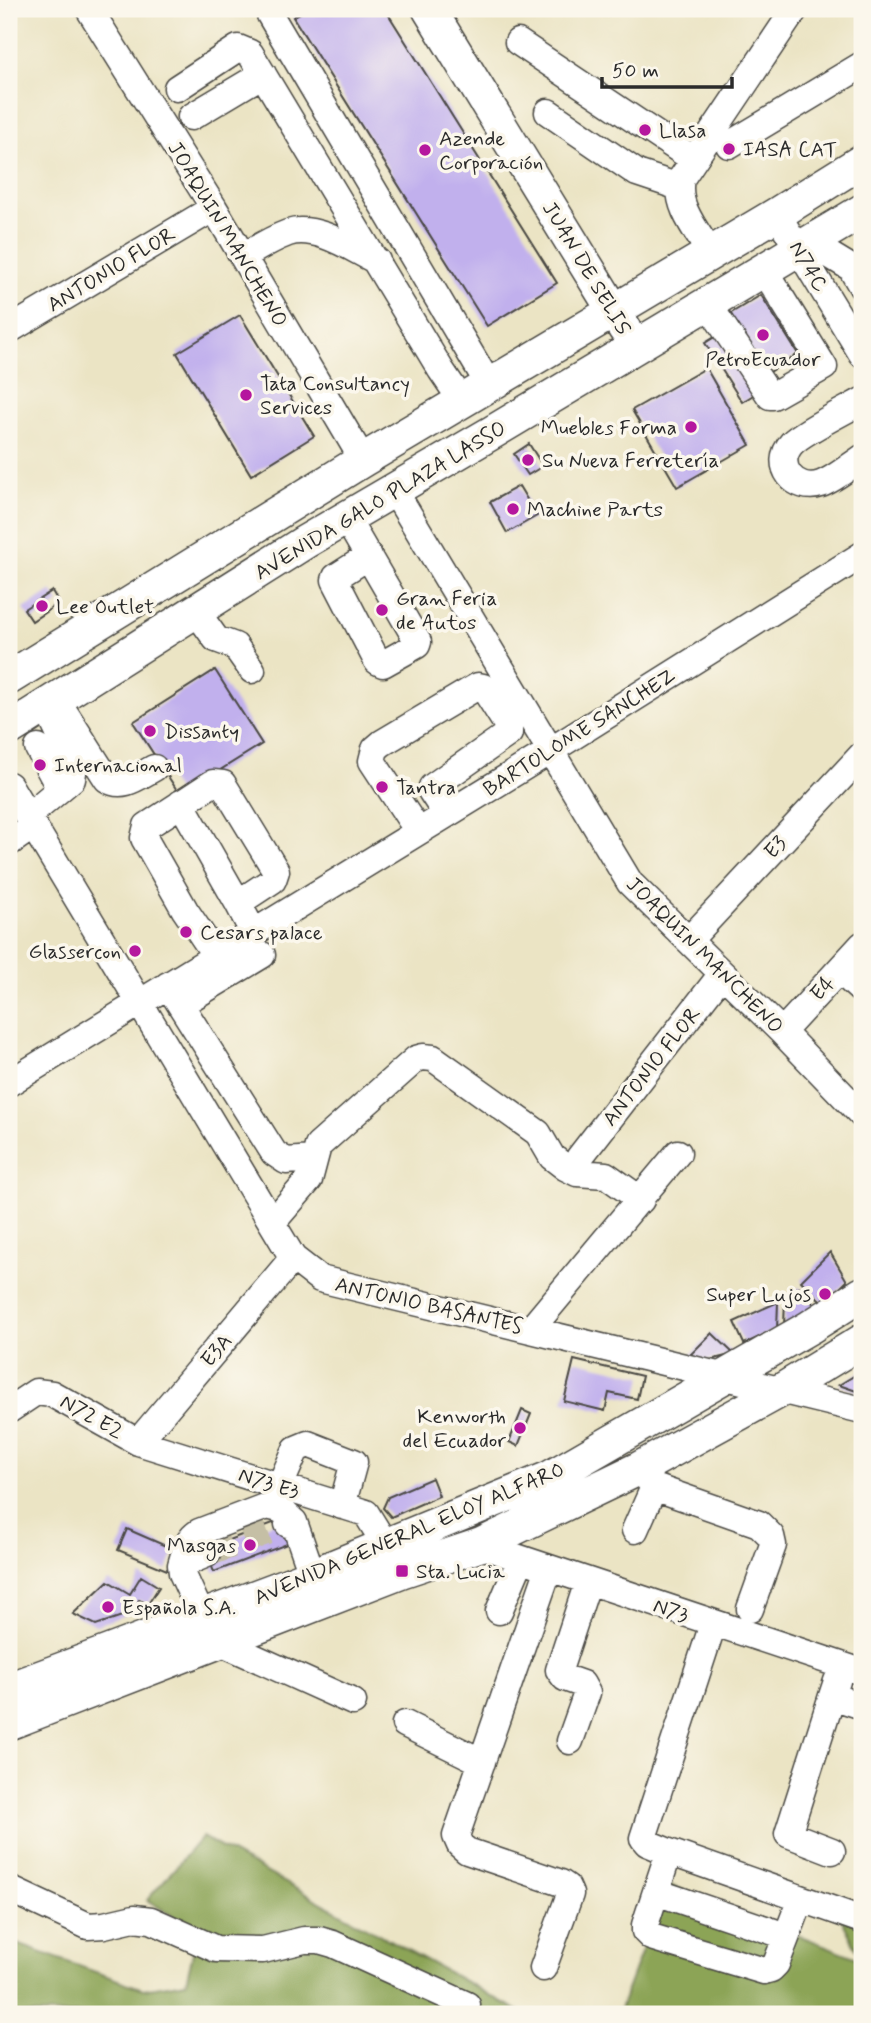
<svg xmlns="http://www.w3.org/2000/svg" width="871" height="2023" font-family="Mynerve,sans-serif">
  <rect width="100%" height="100%" fill="#fbf7ec"/>
  <filter id="ink" filterUnits="userSpaceOnUse"><feTurbulence type="fractalNoise" baseFrequency=".0143" numOctaves="2"/><feDisplacementMap in="SourceGraphic" scale="14" xChannelSelector="R" yChannelSelector="G"/><feConvolveMatrix kernelMatrix="1 2 1 2 8 2 1 2 1" color-interpolation-filters="sRGB"/></filter>
  <filter id="wash" filterUnits="userSpaceOnUse"><feTurbulence type="fractalNoise" baseFrequency=".00686" numOctaves="4" result="noise"/><feDisplacementMap in="SourceGraphic" scale="28" xChannelSelector="R" yChannelSelector="G"/><feGaussianBlur stdDeviation="1.57" result="paint"/><feColorMatrix in="noise" values="0 0 0 0 0 0 0 0 0 0 0 0 0 0 0 0 0 1.4 0 .05"/><feComposite in="paint" operator="in"/></filter>
  <g filter="url(#wash)">
    <rect width="100%" height="100%" fill="#ebe4c4"/>
    <path fill="#8ca456" stroke="#5c6840" stroke-width="2" d="M202 1837 524 2014H9V1941L143 1989 186 1982 198 1932 147 1900Z
      M667 1884 862 1960 839 1914H862V2014H618Z"/>
    <g id="blocks">
      <path fill="#c1b0ed" d="M307 9H385L557 283 487 326 293 17Z
        M761 295 798 354 765 375 728 315Z
        M240 315 314 436 251 475 177 353Z
        M718 335 755 394 742 402 705 343Z
        M706 368 750 445 677 487 632 410Z
        M529 444 543 466 528 475 514 454Z
        M519 486 537 516 507 533 490 502Z
        M52 591 59 603 32 621 24 609Z
        M215 670 262 744 180 795 133 722Z
        M830 1252 847 1281 824 1304 801 1281Z
        M799 1287 818 1309 784 1326 785 1298Z
        M778 1302 777 1329 744 1344 734 1322Z
        M712 1333 734 1354 706 1361 690 1355Z
        M574 1360 642 1376 637 1399 609 1393 605 1411 564 1401Z
        M862 1371V1393L839 1385Z
        M522 1410 531 1414 518 1446 509 1442Z
        M432 1478 439 1496 391 1517 383 1508 388 1497Z
        M286 1518 295 1541 214 1572 205 1549Z
        M127 1529 175 1550 167 1570 118 1550Z
        M141 1576 159 1587 148 1604 139 1600 131 1613 96 1625 73 1614 108 1581 130 1594Z"/>
    </g>
  </g>
  <g filter="url(#ink)">
    <use href="#blocks" fill-opacity="0" stroke="#484742" stroke-width="2"/>
    <g fill="none" stroke-linecap="round" stroke-linejoin="round">
      <path stroke="#c5bfa5" stroke-width="26" stroke-dasharray="26 13" stroke-linecap="butt" d="M207 1554 288 1524"/>
      <defs>
        <path id="minor" d="M89 9 214 208 363 460
          M270 15 489 385
          M518 42 693 159
          M177 88 238 48 250 53 441 370 462 401
          M548 112 637 173 679 187
          M191 117 263 74
          M729 145 862 65
          M777 214 862 354
          M810 243 851 268 862 287
          M711 254C697 231 675 206 681 179L795 9
          M243 257C257 248 272 239 288 233 317 224 352 249 377 261
          M708 304 770 396H773L824 367 764 270
          M9 330 214 208
          M862 401C845 411 804 431 792 443 772 465 795 493 821 484 835 479 850 466 862 458
          M394 490 630 883 782 1032 862 1115
          M346 518 418 642 417 645 383 664 377 661 335 580 336 577 369 556
          M196 611 216 639 235 646 252 670
          M56 699 107 779C123 790 139 776 154 768
          M38 748 60 789
          M9 785 293 1258 320 1279 862 1410
          M181 803 238 903
          M28 816 72 779 74 766 54 723
          M418 831 372 761 375 749 382 743 478 686 483 687 509 728V733L432 787 431 791 446 814
          M9 843 33 826
          M689 940 862 755
          M216 956 185 910 144 838 147 826 213 783 223 784 276 871 273 880 238 903 253 932
          M839 970 862 991
          M168 985 274 1153 286 1161 313 1159
          M181 1004 262 955
          M782 1032 862 945
          M9 1083 550 751 862 555
          M579 1158 722 974
          M272 1223 309 1180 318 1146 416 1059 423 1057 433 1058 538 1133 552 1157 565 1167 577 1173 606 1175 641 1200
          M531 1329 678 1153
          M9 1410 36 1392 52 1394 138 1442 366 1513 385 1544
          M138 1442 293 1258
          M640 1468 654 1487 759 1524 771 1536 773 1545 750 1609
          M280 1486 296 1449 308 1444 354 1462 342 1506
          M288 1524 294 1522 319 1594
          M635 1530 654 1487
          M480 1545 862 1672
          M207 1554 181 1565 182 1573 202 1617 218 1641 353 1702
          M181 1565C185 1552 187 1539 199 1532L267 1506 280 1509 294 1522
          M499 1611 521 1559
          M713 1624 643 1838 647 1843 669 1852 862 1920
          M837 1681 832 1696 862 1706
          M405 1724 482 1762
          M570 1741 587 1693 582 1684 565 1678 559 1670 584 1594 590 1582
          M832 1851 788 1834 832 1696
          M669 1852 645 1925V1931L651 1937 764 1971 771 1969 776 1964 801 1899
          M9 1889 88 1926 104 1925 134 1918 151 1920 216 1949 263 1950 304 1940H319L333 1944 467 2005
          M656 1892 786 1936
          M543 1968 570 1894 567 1887 561 1883 467 1851 460 1845 456 1836 549 1568"/>
        <path id="major" d="M429 9 625 329
          M9 678 363 460 777 214 862 161
          M9 729 305 542 493 432 862 211
          M9 1689 313 1575 549 1478 810 1327 862 1294
          M9 1723 402 1571 480 1545 640 1468 780 1391 862 1341"/>
      </defs>
      <use href="#minor" stroke="#484742" stroke-width="29"/>
      <use href="#major" stroke="#484742" stroke-width="36"/>
      <use href="#minor" stroke="#fff" stroke-width="26"/>
      <use href="#major" stroke="#fff" stroke-width="33"/>
    </g>
  </g>
  <g fill="#b5179e" stroke="#fbf7ec" stroke-width="2.5">
    <circle cx="645" cy="130" r="7"/>
    <circle cx="729" cy="149" r="7"/>
    <circle cx="425" cy="150" r="7"/>
    <circle cx="763" cy="335" r="7"/>
    <circle cx="246" cy="395" r="7"/>
    <circle cx="691" cy="427" r="7"/>
    <circle cx="528" cy="460" r="7"/>
    <circle cx="513" cy="509" r="7"/>
    <circle cx="42" cy="606" r="7"/>
    <circle cx="382" cy="610" r="7"/>
    <circle cx="150" cy="731" r="7"/>
    <circle cx="40" cy="765" r="7"/>
    <circle cx="382" cy="787" r="7"/>
    <circle cx="186" cy="932" r="7"/>
    <circle cx="135" cy="951" r="7"/>
    <circle cx="825" cy="1294" r="7"/>
    <circle cx="520" cy="1428" r="7"/>
    <circle cx="250" cy="1545" r="7"/>
    <rect x="395" y="1564" width="14" height="14" rx="3.5"/>
    <circle cx="108" cy="1607" r="7"/>
  </g>
  <g text-anchor="middle" stroke-width="7" stroke-linejoin="round" paint-order="stroke">
    <g font-size="21" fill="#2b2b2b" stroke="#fbf7ec" text-anchor="start">
      <text x="659" y="137">Llasa</text>
      <text x="439" y="145">Azende<tspan x="439" dy="24">Corporación</tspan></text>
      <text x="743" y="156">IASA CAT</text>
      <text x="763" y="366" text-anchor="middle">PetroEcuador</text>
      <text x="260" y="390">Tata Consultancy<tspan x="260" dy="24">Services</tspan></text>
      <text x="677" y="434" text-anchor="end">Muebles Forma</text>
      <text x="542" y="467">Su Nueva Ferretería</text>
      <text x="527" y="516">Machine Parts</text>
      <text x="396" y="605">Gran Feria<tspan x="396" dy="24">de Autos</tspan></text>
      <text x="56" y="613">Lee Outlet</text>
      <text x="164" y="738">Dissanty</text>
      <text x="54" y="772">Internacional</text>
      <text x="396" y="794">Tantra</text>
      <text x="200" y="939">Cesars palace</text>
      <text x="121" y="958" text-anchor="end">Glassercon</text>
      <text x="811" y="1301" text-anchor="end">Super Lujos</text>
      <text x="506" y="1423" text-anchor="end">Kenworth<tspan x="506" dy="24">del Ecuador</tspan></text>
      <text x="236" y="1552" text-anchor="end">Masgas</text>
      <text x="416" y="1578">Sta. Lucia</text>
      <text x="122" y="1614">Española S.A.</text>
    </g>
    <g font-size="21" fill="#2b2b2b" stroke="#fbf7ec">
      <text transform="translate(228 234) rotate(59)" y="7">JOAQUIN MANCHENO</text>
      <text transform="translate(809 266) rotate(59)" y="7">N74C</text>
      <text transform="translate(587 268) rotate(59)" y="7">JUAN DE SELIS</text>
      <text transform="translate(111 269) rotate(-31)" y="7">ANTONIO FLOR</text>
      <text transform="translate(380 500) rotate(-31)" y="7">AVENIDA GALO PLAZA LASSO</text>
      <text transform="translate(579 732) rotate(-32)" y="7">BARTOLOME SANCHEZ</text>
      <text transform="translate(775 847) rotate(-47)" y="7">E3</text>
      <text transform="translate(705 955) rotate(45)" y="7">JOAQUIN MANCHENO</text>
      <text transform="translate(822 988) rotate(-47)" y="7">E4</text>
      <text transform="translate(651 1066) rotate(-52)" y="7">ANTONIO FLOR</text>
      <text transform="translate(429 1305) rotate(13)" y="7">ANTONIO BASANTES</text>
      <text transform="translate(216 1350) rotate(-50)" y="7">E3A</text>
      <text transform="translate(92 1416) rotate(29)" y="7">N72 E2</text>
      <text transform="translate(269 1483) rotate(18)" y="7">N73 E3</text>
      <text transform="translate(409 1533) rotate(-23)" y="7">AVENIDA GENERAL ELOY ALFARO</text>
      <text transform="translate(671 1610) rotate(19)" y="7">N73</text>
    </g>
  </g>
  <rect width="871" height="2023" fill="none" stroke="#fbf7ec" stroke-width="35"/>
  <path d="M602 77v10h130v-10" fill="none" stroke="#2b2b2b" stroke-width="3.5"/>
  <text x="612" y="77" font-size="21" fill="#2b2b2b" stroke="#fbf7ec" stroke-width="5" paint-order="stroke">50 m</text>
</svg>
